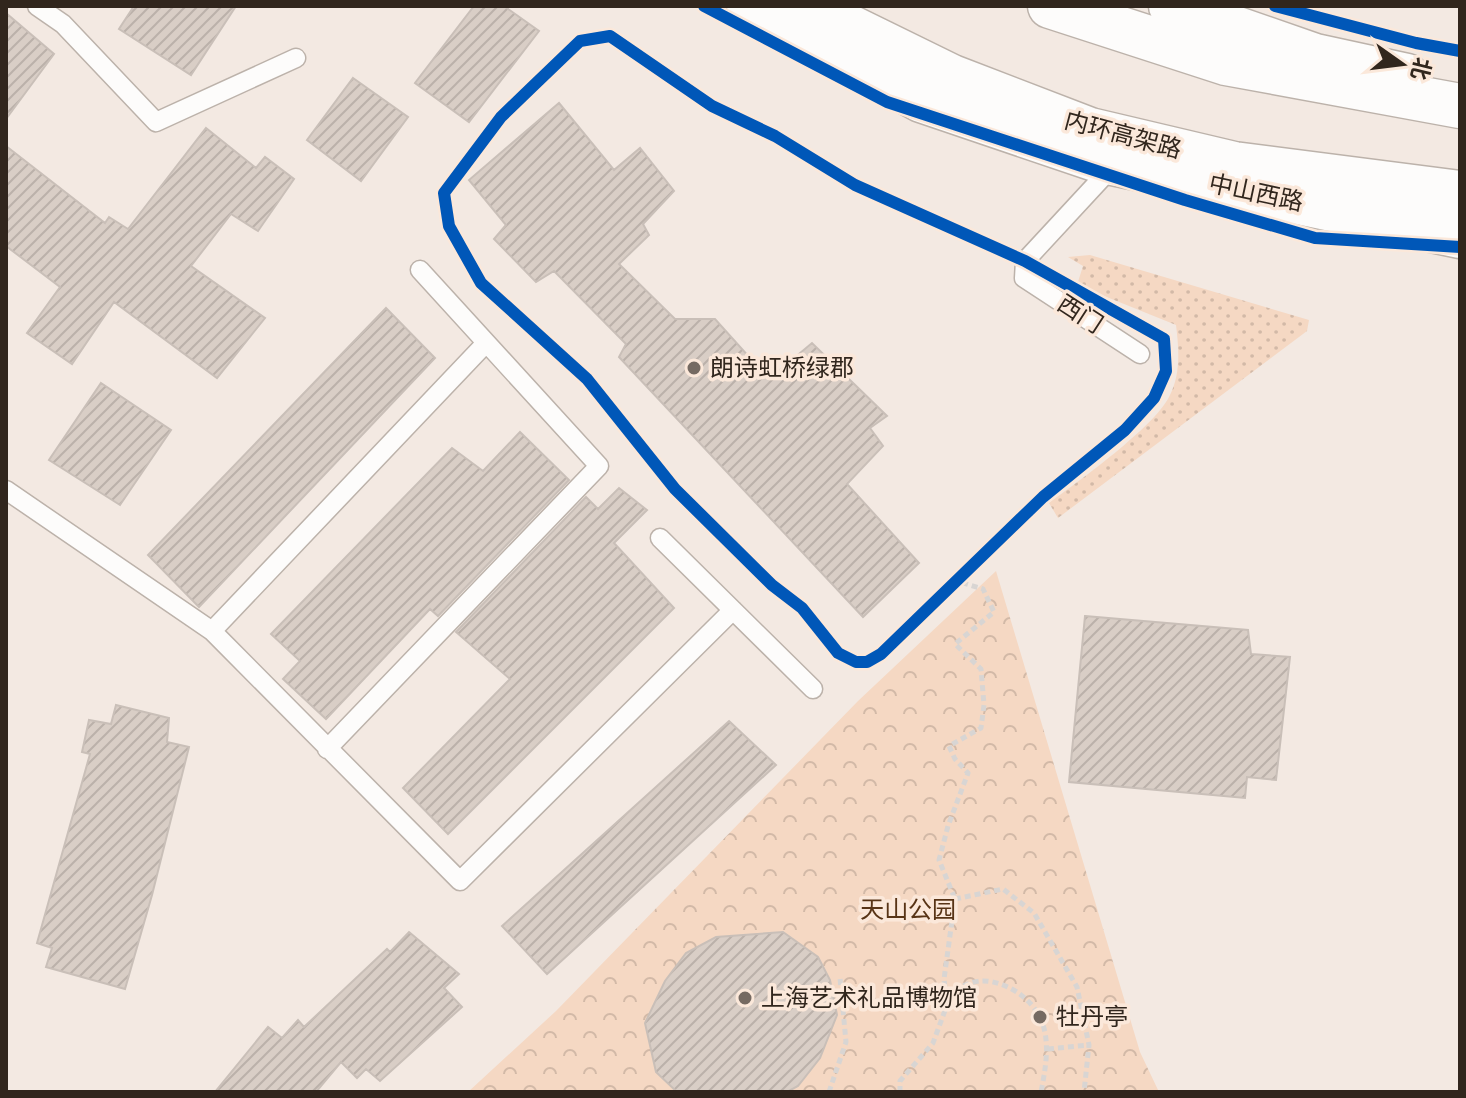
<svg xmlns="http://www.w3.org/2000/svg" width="1466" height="1098" font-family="Roboto,'Noto Sans SC',sans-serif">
  <defs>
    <pattern id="forest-crowns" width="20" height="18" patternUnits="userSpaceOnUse" patternTransform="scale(2)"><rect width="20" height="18" fill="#f5d8c3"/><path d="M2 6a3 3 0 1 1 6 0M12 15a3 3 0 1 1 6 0" fill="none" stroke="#d2b9a7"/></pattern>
    <pattern id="garden-dots" width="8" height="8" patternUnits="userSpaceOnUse" patternTransform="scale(2)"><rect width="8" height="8" fill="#f5d8c3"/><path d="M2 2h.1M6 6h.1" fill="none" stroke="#d2b9a7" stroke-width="1.8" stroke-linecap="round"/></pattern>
    <pattern id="building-hatch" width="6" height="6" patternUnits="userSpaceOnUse" patternTransform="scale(2)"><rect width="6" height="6" fill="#d9cec6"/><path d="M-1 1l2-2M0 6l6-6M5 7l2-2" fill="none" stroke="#bbb1aa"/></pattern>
  </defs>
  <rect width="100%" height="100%" fill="#f3e9e2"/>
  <path fill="url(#forest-crowns)" d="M996 571 1140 1052 1159 1092H468L556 1011 858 701Z"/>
  <path fill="url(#garden-dots)" d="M1090 255 1309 320 1307 331 1058 518 1049 503C1079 481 1153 428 1169 397 1181 375 1179 349 1176 325L1077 285 1083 266 1068 257Z"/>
  <path fill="url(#building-hatch)" stroke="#c9bfb8" stroke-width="2" d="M134 6H236L191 75 119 29Z
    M474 6H504L539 31 469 122 415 83Z
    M6 13 54 54 6 119Z
    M353 78 408 117 361 181 307 140Z
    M559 103 614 170 640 148 674 191 643 224 649 235 619 264 675 319H715L769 379 812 343 887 416 870 428 883 446 847 484 919 563 863 617 619 357 626 344 554 271 536 282 494 239 506 225 469 180Z
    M206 128 256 168 265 157 294 179 258 231 231 214 191 266 265 318 217 378 114 302 72 364 27 333 60 287 6 246V146L105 223 109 217 128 229Z
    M386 308 435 358 199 607 148 555Z
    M101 383 171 430 120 505 49 460Z
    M520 432 569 480 438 616 430 609 326 719 283 679 300 661 271 634 452 448 483 471Z
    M619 488 647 510 614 543 674 608 448 834 403 788 510 679 456 632 586 497 598 509Z
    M1085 616 1248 630 1251 654 1290 657 1276 780 1247 777 1245 798 1069 782Z
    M116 705 169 718 167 742 189 747 152 895 125 989 46 967 52 948 37 943 90 754 82 752 89 720 111 724Z
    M729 721 776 765 547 974 502 926Z
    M409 932 459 974 444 988 462 1007 380 1081 366 1069 357 1078 341 1062 316 1092H215L268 1027 282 1038 298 1020 304 1027 387 949 390 952Z
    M783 932 818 957 830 980 837 1015 820 1058 798 1086 787 1092H677L656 1072 645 1023 665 981 686 953 716 937Z"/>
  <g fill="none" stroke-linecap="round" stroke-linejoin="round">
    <defs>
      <path id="service" d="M37 6 63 24 156 122 296 58
        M1113 166 1025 261 1024 278 1140 354
        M6 490 212 631 460 881 733 610
        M660 538 813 689
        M212 631 486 343
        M327 749 599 466 420 270"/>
      <path id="primary" d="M749 6 921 100 1098 160 1460 236
        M1171 6 1315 56 1407 76"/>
      <path id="trunk" d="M807 6 952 77 1090 130 1234 164 1460 193
        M1050 6 1226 63 1460 106"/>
    </defs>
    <use href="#service" stroke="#bcb2aa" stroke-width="21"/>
    <use href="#primary" stroke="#bcb2aa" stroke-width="47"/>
    <use href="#trunk" stroke="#bcb2aa" stroke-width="47"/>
    <path stroke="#d8d5d3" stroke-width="5" stroke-dasharray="6 4" stroke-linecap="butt" d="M955 899 1003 889 1034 913 1077 987 1089 1045 1084 1092
      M945 994C956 990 970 981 981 981 994 980 1011 987 1021 995 1054 1020 1048 1056 1041 1092
      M1048 1049 1089 1045
      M829 1092 846 1042 840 978
      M900 1092V1081L933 1043 947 1005 944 979 955 899 939 860 948 826 968 773 955 759 949 746 981 728 984 705 981 669 955 644 994 612 983 589 957 581"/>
    <use href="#service" stroke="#fdfcfb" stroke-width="18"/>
    <use href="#primary" stroke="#fdfcfb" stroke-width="44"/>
    <use href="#trunk" stroke="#fdfcfb" stroke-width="44"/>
    <defs>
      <path id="cycleway" d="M704 6 887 102 1185 200 1315 238 1460 247
        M1275 6 1416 43 1460 51
        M610 36 712 106 775 136 855 185 1025 261 1164 339 1166 371 1154 398 1125 430 1043 497 881 654 867 662H856L838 653 802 608 772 585 675 489 587 379 481 283 449 226 444 193 501 117 530 89 580 41Z"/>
    </defs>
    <use href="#cycleway" stroke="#fbe8da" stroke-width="17"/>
    <use href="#cycleway" stroke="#0057b8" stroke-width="12"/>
  </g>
  <g fill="#756a62" stroke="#fbe8da" stroke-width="3">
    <circle cx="694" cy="368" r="8"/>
    <circle cx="745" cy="998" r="8"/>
    <circle cx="1040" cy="1017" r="8"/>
  </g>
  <g text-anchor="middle" stroke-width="7" stroke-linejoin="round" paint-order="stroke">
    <g font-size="24" fill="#31261d" stroke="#fbe8da">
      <text transform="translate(1123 135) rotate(15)" y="8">内环高架路</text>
      <text transform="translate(1256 193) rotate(12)" y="8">中山西路</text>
      <text transform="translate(1080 314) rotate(33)" y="8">西门</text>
    </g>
    <g font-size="24" fill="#31261d" stroke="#fbe8da" text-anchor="start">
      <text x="710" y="376">朗诗虹桥绿郡</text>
      <text x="761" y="1006">上海艺术礼品博物馆</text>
      <text x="1056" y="1025">牡丹亭</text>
    </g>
    <g font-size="24" fill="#583416" stroke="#fbe8da">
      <text x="908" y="918">天山公园</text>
    </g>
  </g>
  <rect width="1466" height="1098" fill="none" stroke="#31261d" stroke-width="16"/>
  <g transform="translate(1402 64) rotate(104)" stroke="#fbe8da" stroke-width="6" paint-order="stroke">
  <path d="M0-6L14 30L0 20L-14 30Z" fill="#31261d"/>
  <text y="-12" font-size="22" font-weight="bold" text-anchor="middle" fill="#31261d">北</text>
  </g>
</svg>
